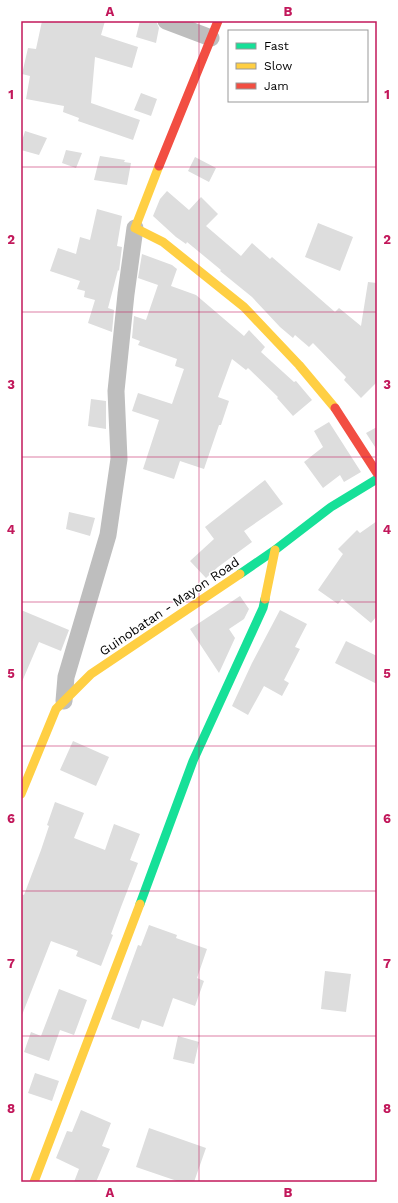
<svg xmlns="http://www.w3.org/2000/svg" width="398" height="1203" font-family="'Work Sans',sans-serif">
  <rect width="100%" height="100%" fill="#fff"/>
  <path fill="#ddd" d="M42 21H105L101 35 138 47 132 68 95 57 91 103 140 120 133 140 78 121 79 118 63 112 64 106 26 99 30 76 22 74 28 48 36 49Z
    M140 21H156L159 28 156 43 136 37Z
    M141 93 157 99 151 116 134 110Z
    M25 131 47 138 39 155 21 150V144Z
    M66 150 82 153 76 168 62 163Z
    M100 156 125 160 124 162 131 163 127 185 94 180Z
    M195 157 216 168 209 182 188 171Z
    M167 191 189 210 201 197 218 214 206 226 241 256 252 243 270 259 272 257 335 312 339 308 361 326 368 282 377 283V382L361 398 344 380 346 377 313 343 309 347 295 335 293 338 280 327 252 297 220 271 221 270 187 242 186 244 176 237 153 216 160 199Z
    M97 209 122 216 117 246 122 247 119 271 118 270 108 308 114 310 112 332 88 323 95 300 84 297 85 291 77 289 80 281 50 271 58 248 76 254 80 237 90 240Z
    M318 223 353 237 340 271 305 257Z
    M142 254 172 265 177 269 171 286 196 295 244 336 249 330 265 347 261 352 294 382 296 381 312 400 293 416 277 398 278 397 248 368 246 370 232 359 218 397 229 401 221 425H219L204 469 180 461 174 479 143 469 159 420 132 411 138 393 172 404 184 369 175 366 177 359 138 345 140 341 132 338 134 316 146 320 158 285 138 278Z
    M91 399 106 401V429L88 426Z
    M329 422 361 472 344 482 340 475 323 488 304 462 323 447 314 431Z
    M377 427V450L366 433Z
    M265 480 283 504 244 531 252 542 218 567 206 578 190 561 214 539 205 527Z
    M69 512 95 518 90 536 66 529Z
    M377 521V616L371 623 342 599 338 604 318 590 343 554 338 549 357 530 360 533Z
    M240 596 249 609 244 619 229 629 235 638 219 673 190 629Z
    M21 610 69 630 61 651 39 642 21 684Z
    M280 610 307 624 295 647 300 649 284 680 289 683 282 696 264 686 248 715 232 706 252 663Z
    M346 641 377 656V684L335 663Z
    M73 741 109 757 96 786 60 770Z
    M55 802 84 813 74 838 105 850 114 824 140 834 130 860 138 863 121 907 111 934 113 935 101 966 76 956 78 951 51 941 22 1015H21V894L24 895 41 850 49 826 47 825Z
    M149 925 177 935 176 938 207 949 197 978 204 981 195 1006 173 998 163 1027 142 1020 139 1029 111 1019 138 945 141 946Z
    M325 971 351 974 346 1012 321 1009Z
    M59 989 87 1000 74 1035 60 1030 49 1061 24 1052 31 1032 41 1036Z
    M178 1036 199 1042 194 1064 173 1059Z
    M35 1073 59 1081 52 1101 28 1093Z
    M81 1110 111 1123 102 1146 110 1149 96 1182H74L79 1169 56 1158 67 1131 72 1132Z
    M149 1128 206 1148 194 1182H180L136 1167Z"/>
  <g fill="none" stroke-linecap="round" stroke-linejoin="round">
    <path stroke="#bebebe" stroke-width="17" d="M166 21 211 38
      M64 701 66 677 108 535 119 459 116 391 126 294 135 228"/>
    <path stroke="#16e098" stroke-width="9" d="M240 574 275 550 331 507 377 479
      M140 904 193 761 263 608 265 599"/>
    <path stroke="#ffcf43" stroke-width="9" d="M159 166 135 228 163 242 244 307 299 365 335 408
      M265 599 275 550
      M21 794 56 709 91 674 240 574
      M34 1182 140 904"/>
    <path stroke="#f24e42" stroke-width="9" d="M159 166 218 21
      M335 408 377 473"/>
  </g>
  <path fill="none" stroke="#c2185b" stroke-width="1" stroke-opacity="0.55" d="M199 21V1182M21 167H377M21 312H377M21 457H377M21 602H377M21 746H377M21 891H377M21 1036H377"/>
  <g text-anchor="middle" stroke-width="3" stroke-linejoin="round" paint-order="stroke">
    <g font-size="13" fill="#000" stroke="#fff">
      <text transform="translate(169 606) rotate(-34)" y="5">Guinobatan - Mayon Road</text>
    </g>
  </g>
  <rect width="398" height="1203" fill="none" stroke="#ffffff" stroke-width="44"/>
  <rect x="228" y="30" width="140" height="72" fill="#ffffff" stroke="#999999"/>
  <rect x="236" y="43" width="20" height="6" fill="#16e098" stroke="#999999"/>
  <text x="264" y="50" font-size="12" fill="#000000">Fast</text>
  <rect x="236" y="63" width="20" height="6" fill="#ffcf43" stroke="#999999"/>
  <text x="264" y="70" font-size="12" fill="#000000">Slow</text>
  <rect x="236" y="83" width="20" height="6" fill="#f24e42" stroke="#999999"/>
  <text x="264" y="90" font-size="12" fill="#000000">Jam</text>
  <rect x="22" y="22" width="354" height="1159" fill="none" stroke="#c2185b" stroke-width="1.5"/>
  <g font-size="13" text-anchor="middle" font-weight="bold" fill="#c2185b">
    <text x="110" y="16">A</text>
    <text x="288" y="16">B</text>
    <text x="11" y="99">1</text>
    <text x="387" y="99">1</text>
    <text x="11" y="244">2</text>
    <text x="387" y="244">2</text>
    <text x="11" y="389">3</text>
    <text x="387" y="389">3</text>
    <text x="11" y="534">4</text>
    <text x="387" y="534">4</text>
    <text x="11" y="678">5</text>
    <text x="387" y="678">5</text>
    <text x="11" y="823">6</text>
    <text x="387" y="823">6</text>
    <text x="11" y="968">7</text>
    <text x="387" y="968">7</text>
    <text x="11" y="1113">8</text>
    <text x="387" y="1113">8</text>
    <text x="110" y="1197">A</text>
    <text x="288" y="1197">B</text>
  </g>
</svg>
